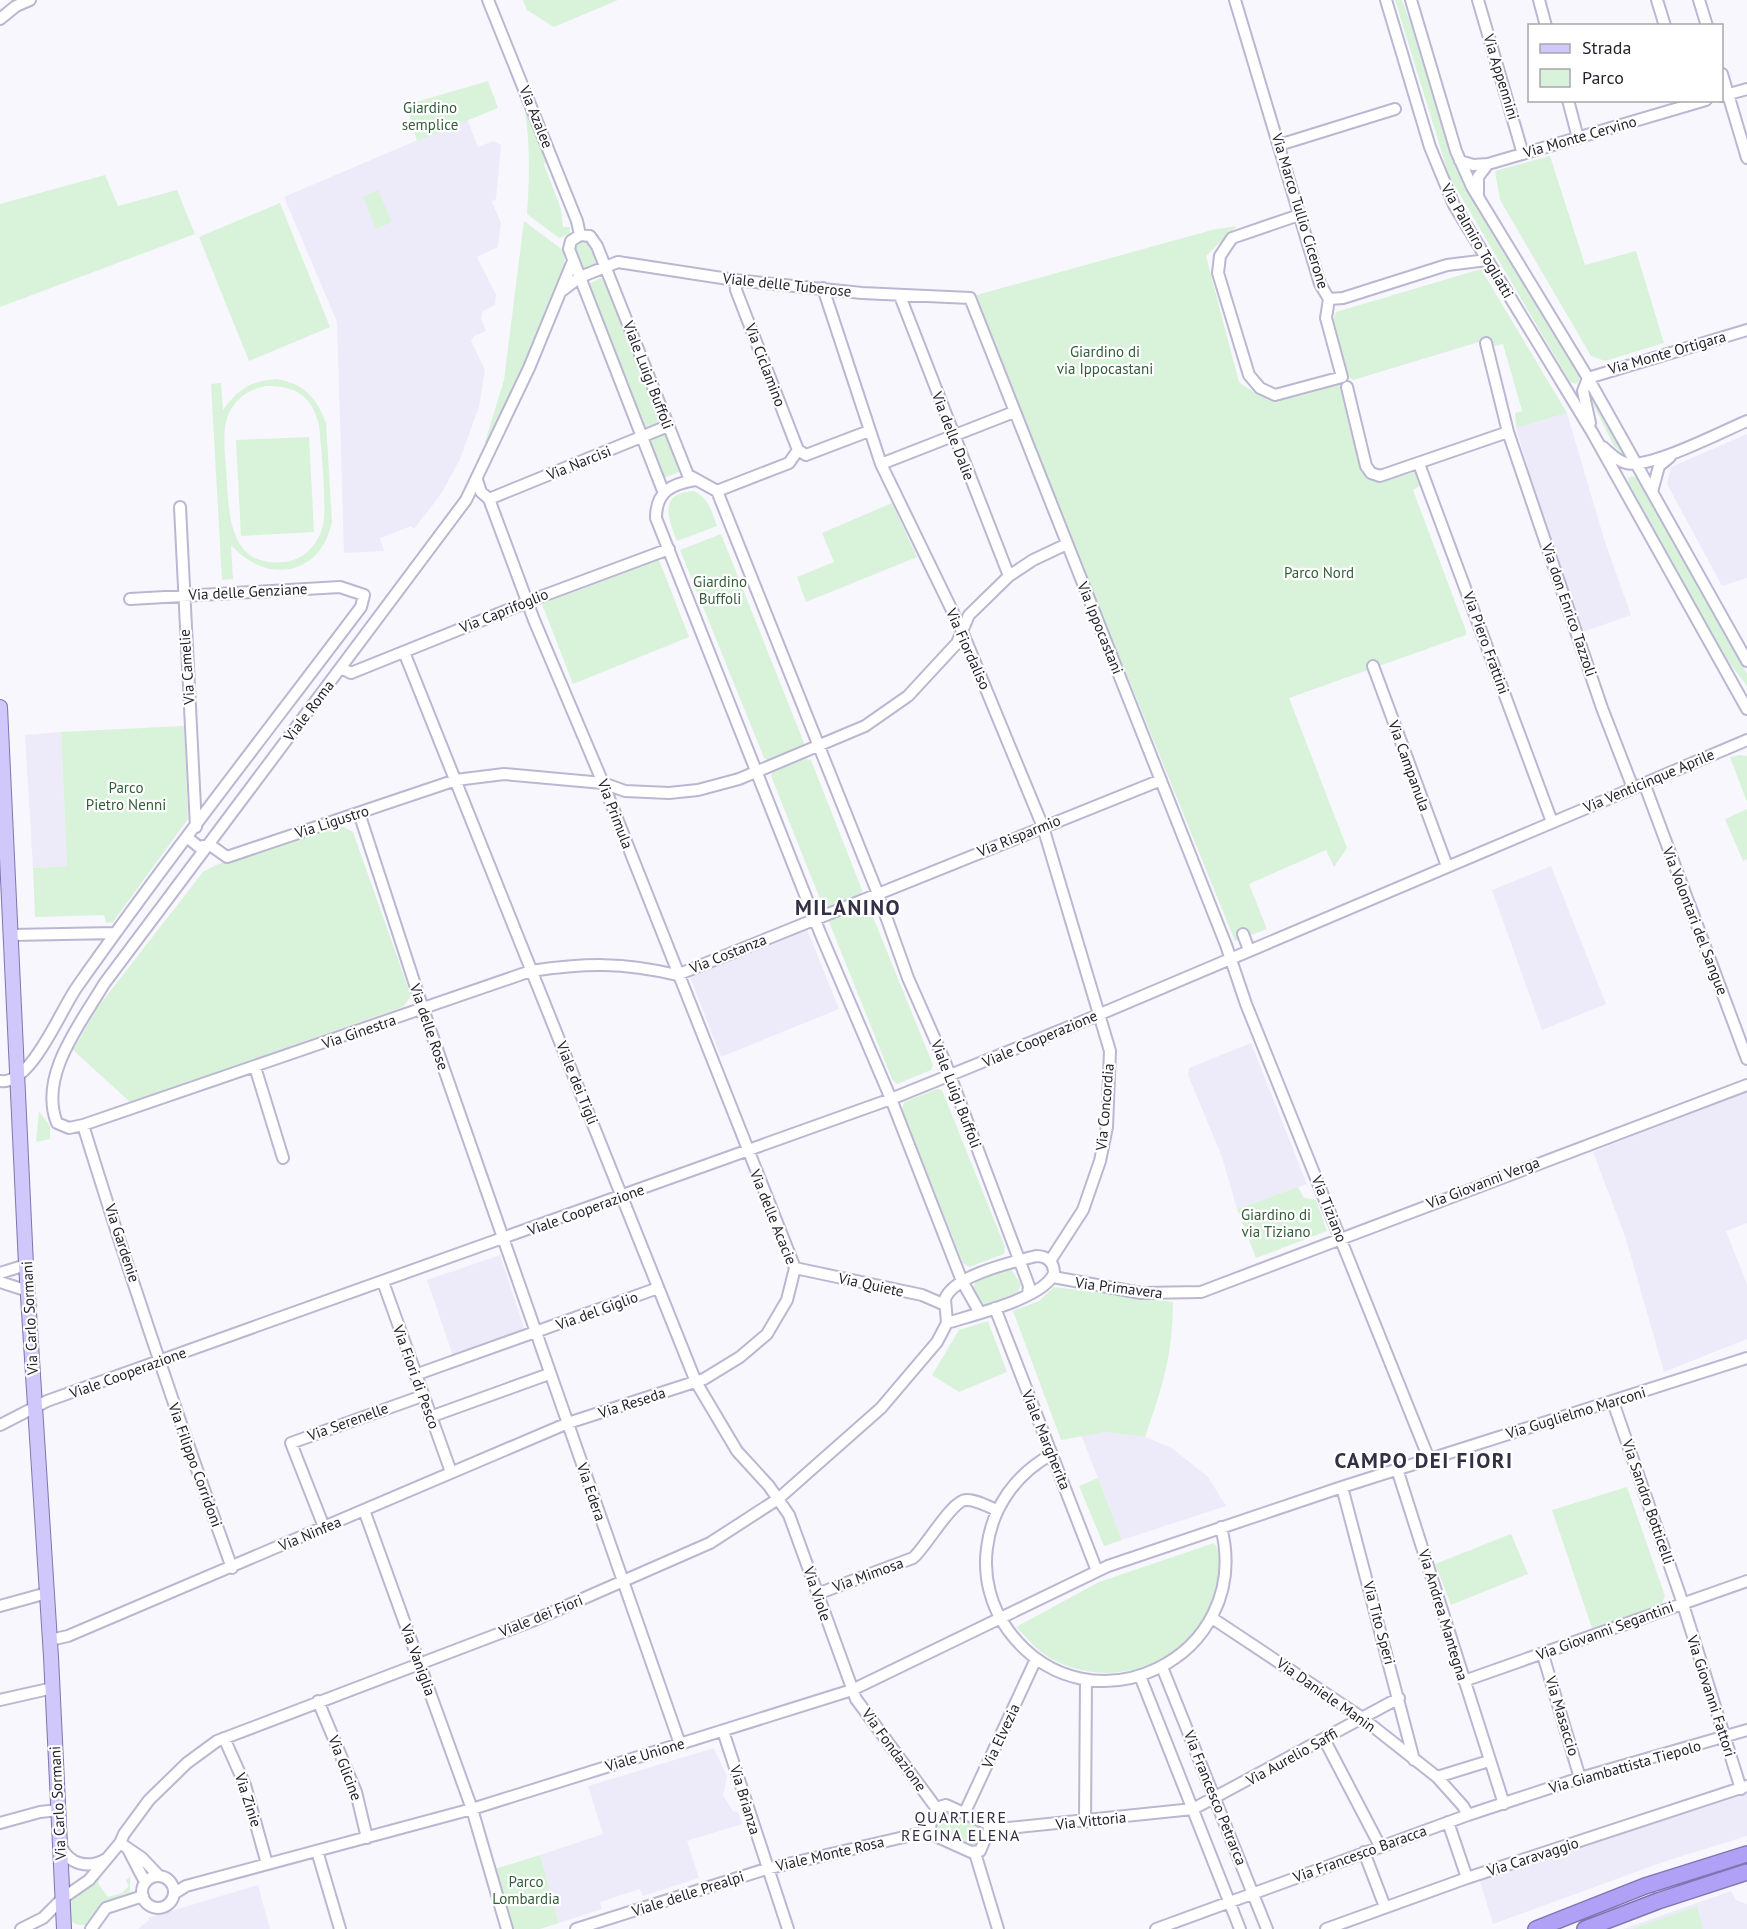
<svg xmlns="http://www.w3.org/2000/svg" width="1747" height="1929" font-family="'PT Sans',sans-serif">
  <rect width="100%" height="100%" fill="#f8f7fd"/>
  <path fill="#edebf9" d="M467 119 478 147 493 141 501 145 496 199 492 202 501 223 498 247 477 257 496 295 495 305 483 311 481 318 486 331 474 336 471 341 485 370 479 407 460 459 441 494 414 529 411 526 380 538 384 551 344 553 337 322 284 197Z
    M1567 413 1605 542 1631 615 1583 632 1546 529 1516 428Z
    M1747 434V578L1722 586 1667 484 1671 467Z
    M61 732 67 866 33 868 25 735Z
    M1551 866 1606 1004 1542 1030 1492 890Z
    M807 929 839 1009 721 1057 690 977Z
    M1251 1043 1307 1184 1237 1209 1222 1157 1188 1075 1189 1068Z
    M1747 1092V1223L1726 1231 1747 1284V1339L1664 1372 1625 1236 1593 1152Z
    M500 1255 525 1331 453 1356 427 1280Z
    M1105 1432 1145 1437 1172 1448 1208 1477 1226 1506 1122 1540 1081 1435Z
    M714 1748 727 1777 723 1795 733 1811 738 1812 742 1824 687 1841 699 1878 643 1896 640 1889 600 1902 602 1909 559 1923 540 1855 603 1834 588 1786Z
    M1747 1792V1836L1663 1862 1493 1924 1479 1878Z
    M258 1885 270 1929H138L149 1920 148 1918Z
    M1731 1891 1736 1900 1747 1904V1929H1623Z"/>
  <path fill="#d9f3da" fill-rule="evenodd" d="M523 0H618L554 27 527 10Z
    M1395 0H1402L1412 27 1453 162 1579 376V381L1576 384 1570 382 1449 176Z
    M488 81 498 108 417 141 406 105Z
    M523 98 550 161 544 164 561 209 563 227H570V234L559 238 527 214C530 174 530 137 523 98Z
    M1550 156 1585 265 1636 251 1664 343 1605 361 1591 356 1500 200 1495 171Z
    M105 175 118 206 177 190 195 234 0 307V204Z
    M378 190 392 222 376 229 363 197Z
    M280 203 330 327 249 361 199 237Z
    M524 221 564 251 565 269 562 284 489 444 485 442 504 380Z
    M1237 226 1206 256 1239 382C1275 410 1300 395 1339 384L1360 469 1373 480 1380 482 1415 472 1420 486 1413 490 1466 631V635L1289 698 1347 848 1334 867 1326 850 1249 884 1267 929 1235 941 973 296 1212 230Z
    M584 240H588L599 260 598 265 584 271 574 246Z
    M1481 269 1567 413 1516 428 1515 413 1522 411 1503 344 1492 347 1489 339 1353 380 1347 376 1332 324 1336 312Z
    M601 278 607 282 662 423 645 430 589 289 590 283Z
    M277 379C303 383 317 398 326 423L332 521C322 576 266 585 231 545L233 579 222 580 211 384 221 383 223 410C238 389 250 381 277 379ZM266 386C281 386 297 388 308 401 313 407 317 417 319 425 321 445 328 513 322 529 316 547 302 561 283 562 226 568 229 507 226 469 225 450 221 428 230 411 238 396 251 389 266 386Z
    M1589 396 1604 416 1625 456 1614 446Z
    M666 433 681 471 664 478 650 440Z
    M309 437 314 532 241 536 236 440Z
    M1632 476 1638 479 1747 674V686L1724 656 1629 484 1628 478Z
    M694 491C708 497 712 512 717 526L677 541C667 517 659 493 694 491Z
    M892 503 917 557 806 602 797 577 834 562 822 533Z
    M721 534 804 743 803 748 770 761 764 758 680 550Z
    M659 560 689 637 573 684 542 604Z
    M184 726 188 819 113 922 106 923 104 915 35 917 33 868 67 866 61 732Z
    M1740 755 1747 756V802L1730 757Z
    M805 759 811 760 862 890 861 895 827 908 822 904 771 776 773 771Z
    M1747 809V859L1743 861 1725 819Z
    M342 826 353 832 411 996 403 1007 130 1102 73 1050 97 1008 203 872 218 864Z
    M864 904 869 907 933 1065 931 1070 897 1084 892 1079 829 922 830 918Z
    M937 1089 942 1090 1005 1247 1004 1254 969 1267 963 1263 902 1110 904 1102Z
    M39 1111 50 1126V1139L36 1142Z
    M1298 1187 1304 1198 1316 1200 1327 1231 1256 1258 1237 1209Z
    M1011 1269 1021 1285 1018 1292 983 1305 980 1303 973 1287 977 1280Z
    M1054 1287 1173 1302C1173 1355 1162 1388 1145 1437L1105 1432 1061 1440 1013 1311 1039 1301Z
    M988 1321 1007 1372 959 1392 932 1375 959 1330Z
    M1098 1478 1122 1540 1104 1546 1079 1486Z
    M1627 1487 1665 1596 1660 1607 1593 1631 1552 1510Z
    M1511 1534 1528 1574 1451 1605 1435 1564Z
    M1214 1543C1223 1555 1220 1573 1217 1587 1198 1660 1116 1695 1050 1658 1036 1650 1027 1638 1016 1627L1099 1582Z
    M943 1809 984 1828 979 1845 973 1848 936 1832 934 1825Z
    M540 1855 559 1923 540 1929H514L495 1869Z
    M101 1876 98 1883 108 1897 122 1893 129 1886 126 1880 130 1877V1892L101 1904 86 1925H78L70 1921V1901Z
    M1697 1906 1703 1929H1632Z"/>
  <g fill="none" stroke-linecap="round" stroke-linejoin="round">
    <defs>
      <path id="minor" d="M488 0 577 221 580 235
        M1235 0 1320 284 1329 299
        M1386 0 1430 147 1454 205 1592 432 1747 709
        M1411 0 1456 151 1472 187 1588 378 1747 661
        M1478 0 1523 154
        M1539 0 1546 26
        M1657 0 1665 26
        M1699 0 1707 26
        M0 19 16 6 30 0
        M1722 74 1747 158
        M1722 96 1747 89
        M1568 100 1578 138
        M1279 145 1395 109
        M1460 161 1473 165 1488 164 1706 100
        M1478 196V177L1488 164
        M1299 215 1232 238 1220 256 1218 273 1249 375 1260 388 1275 395 1342 377 1326 318 1329 299
        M573 261 529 368 466 500 104 984C81 1023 38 1076 57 1123L69 1128 83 1125 531 971C586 963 622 962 677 975L1161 780
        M735 280 736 290 798 450
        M823 288 881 464 962 631 1043 827 1110 1051 1107 1127 1100 1161 1083 1210 1050 1261
        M563 290 580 277 618 262 735 280 862 293 970 298 1226 945 1246 1004 1429 1459
        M900 296 1009 576
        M1329 299 1343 298 1447 265 1487 260
        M1486 343 1508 432 1602 708 1633 788
        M1588 378 1747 330
        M1588 378 1583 391 1590 423
        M1347 387 1366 466 1371 473 1380 476 1508 432
        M1603 447C1610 453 1617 461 1626 463 1648 470 1723 431 1747 421
        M798 450 806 455 869 431
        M881 464 1014 412
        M1419 464 1552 822
        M695 480C672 484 656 491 656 518L821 935 891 1099 962 1281 980 1313
        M663 491 569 249 571 241 580 235 590 236 597 246 688 475 717 491 878 894 908 978 945 1062 1029 1286 1028 1294
        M717 491 789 463 798 450
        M1652 492 1659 466 1670 457
        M489 499 668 426
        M180 507 196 827
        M404 652 696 1382 737 1451 769 1486 789 1515 856 1699 937 1809
        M1373 666 1447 866
        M341 668 351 673 540 597 669 549
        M1644 783 1747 1059
        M359 813 423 1009 680 1744
        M188 838 199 847 210 845
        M210 845 227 857 456 780 504 774 603 783 625 791 669 793 698 790 739 779 865 726 908 696 957 643 969 615 1009 576 1033 560 1067 544
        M1243 934 1249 950
        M11 935 115 933
        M255 1067 283 1158
        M0 1081C31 1086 61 1009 77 987 168 858 266 733 361 607L364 595 340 587 130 599
        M83 1125C129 1274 179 1421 232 1568
        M1036 1256C1047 1256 1054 1262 1054 1273 1045 1298 972 1315 947 1323L945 1299C954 1275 1013 1262 1036 1256Z
        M795 1268 922 1295 945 1305
        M0 1273 26 1265
        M1053 1277 1141 1293 1201 1292 1747 1085
        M0 1282 28 1291
        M383 1282 451 1472
        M995 1308 1097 1571
        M415 1375 658 1288
        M1613 1402 1680 1595 1741 1789
        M430 1417 549 1374
        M0 1425 47 1401 891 1099 1091 1018 1747 740
        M1052 1454C1016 1474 992 1507 987 1548 983 1577 991 1607 1008 1630 1088 1739 1255 1658 1221 1527
        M1397 1469 1504 1804
        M1342 1487 1414 1760
        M364 1510 472 1809 507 1929
        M324 1527 291 1443 422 1396
        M817 1594 913 1558C926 1547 952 1500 966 1500 976 1499 988 1507 997 1510
        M0 1606 47 1593
        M1212 1618 1361 1717 1437 1777 1463 1806 1468 1815
        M50 1640 68 1636 568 1423 704 1379 740 1357 767 1334 787 1300 795 1268 603 783 534 620 489 499 481 492 477 480
        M1543 1655 1580 1778
        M1162 1667 1267 1929
        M1140 1676 1240 1929
        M1464 1681 1747 1581
        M0 1700 53 1688
        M318 1701 356 1792 367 1838
        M723 1731 788 1929
        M224 1738 245 1785 267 1864
        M1324 1739 1380 1846
        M1437 1777 1489 1761
        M946 1805 988 1824 989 1830 980 1851 971 1852 931 1834C928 1823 934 1807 946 1805Z
        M965 1812 1036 1659
        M1085 1822 1086 1680
        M1448 1822 1467 1878
        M0 1823 40 1812 59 1810
        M989 1830 1193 1809 1399 1698
        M120 1843 142 1858 159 1876
        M61 1846C69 1865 89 1869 106 1859
        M129 1851 145 1882
        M317 1851 340 1929
        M1364 1852 1385 1907
        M975 1853 998 1929
        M142 1892a16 16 0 1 1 32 0a16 16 0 1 1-32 0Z
        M175 1893 186 1886 472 1809 852 1690 1108 1566 1342 1487 1747 1358
        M21 1929 43 1918 63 1898 89 1880 120 1843 124 1834 149 1800 187 1763 217 1741 532 1621 710 1543 778 1499 881 1408 937 1342 947 1323
        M91 1929 106 1908 143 1896
        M576 1929 766 1869 930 1831
        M1156 1929 1468 1815 1580 1778 1747 1730
        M1326 1929 1467 1878 1747 1786"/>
      <path id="major" d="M0 707 26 1265 51 1657 64 1929"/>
      <path id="highway" d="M1536 1929 1645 1886 1747 1854
        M1585 1929 1658 1901 1747 1872"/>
    </defs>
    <use href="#minor" stroke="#bbb7d2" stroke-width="14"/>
    <use href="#major" stroke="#8075b0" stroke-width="16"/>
    <use href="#highway" stroke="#8075b0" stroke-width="18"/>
    <use href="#minor" stroke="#fff" stroke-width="10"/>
    <use href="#major" stroke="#d0c7fa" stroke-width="14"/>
    <use href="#highway" stroke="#b1a1f6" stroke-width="15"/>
  </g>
  <g text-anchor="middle" stroke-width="4.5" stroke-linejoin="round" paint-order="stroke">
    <g font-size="15" fill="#25232d" stroke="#fff">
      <text transform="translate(1501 77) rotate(73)" y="5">Via Appennini</text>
      <text transform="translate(536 117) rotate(68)" y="5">Via Azalee</text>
      <text transform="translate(1580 137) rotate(-16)" y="5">Via Monte Cervino</text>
      <text transform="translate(1300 211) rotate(73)" y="5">Via Marco Tullio Cicerone</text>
      <text transform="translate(1477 241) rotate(60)" y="5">Via Palmiro Togliatti</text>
      <text transform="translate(787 285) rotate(6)" y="5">Viale delle Tuberose</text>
      <text transform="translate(1667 353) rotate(-16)" y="5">Via Monte Ortigara</text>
      <text transform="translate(765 365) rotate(69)" y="5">Via Ciclamino</text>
      <text transform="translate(648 375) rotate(69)" y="5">Viale Luigi Buffoli</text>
      <text transform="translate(953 436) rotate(69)" y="5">Via delle Dalie</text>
      <text transform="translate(579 463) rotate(-22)" y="5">Via Narcisi</text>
      <text transform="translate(248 592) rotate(-3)" y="5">Via delle Genziane</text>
      <text transform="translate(1569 610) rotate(71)" y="5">Via don Enrico Tazzoli</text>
      <text transform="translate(504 611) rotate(-22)" y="5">Via Caprifoglio</text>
      <text transform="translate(1100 628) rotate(68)" y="5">Via Ippocastani</text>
      <text transform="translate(1486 643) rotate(70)" y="5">Via Piero Frattini</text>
      <text transform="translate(968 649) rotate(66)" y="5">Via Fiordaliso</text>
      <text transform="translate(187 667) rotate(-94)" y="5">Via Camelie</text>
      <text transform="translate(309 711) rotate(-53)" y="5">Viale Roma</text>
      <text transform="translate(1409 766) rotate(70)" y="5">Via Campanula</text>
      <text transform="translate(1649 781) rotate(-23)" y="5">Via Venticinque Aprile</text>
      <text transform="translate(615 814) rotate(69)" y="5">Via Primula</text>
      <text transform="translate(332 822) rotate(-18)" y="5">Via Ligustro</text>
      <text transform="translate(1019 836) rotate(-22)" y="5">Via Risparmio</text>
      <text transform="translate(1695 921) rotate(69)" y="5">Via Volontari del Sangue</text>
      <text transform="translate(728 954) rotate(-22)" y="5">Via Costanza</text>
      <text transform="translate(429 1027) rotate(71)" y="5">Via delle Rose</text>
      <text transform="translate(359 1032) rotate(-19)" y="5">Via Ginestra</text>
      <text transform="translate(1040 1039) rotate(-23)" y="5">Viale Cooperazione</text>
      <text transform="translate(577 1083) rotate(68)" y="5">Viale dei Tigli</text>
      <text transform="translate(956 1094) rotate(69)" y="5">Viale Luigi Buffoli</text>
      <text transform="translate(1105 1107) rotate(-85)" y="5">Via Concordia</text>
      <text transform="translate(1483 1183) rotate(-21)" y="5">Via Giovanni Verga</text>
      <text transform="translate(1329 1209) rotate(68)" y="5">Via Tiziano</text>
      <text transform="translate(586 1210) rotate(-20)" y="5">Viale Cooperazione</text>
      <text transform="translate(773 1217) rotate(68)" y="5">Via delle Acacie</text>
      <text transform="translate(122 1243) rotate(72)" y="5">Via Gardenie</text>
      <text transform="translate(871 1285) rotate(12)" y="5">Via Quiete</text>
      <text transform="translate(1119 1288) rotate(7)" y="5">Via Primavera</text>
      <text transform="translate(597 1311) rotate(-20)" y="5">Via del Giglio</text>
      <text transform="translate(30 1318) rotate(-93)" y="5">Via Carlo Sormani</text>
      <text transform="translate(128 1373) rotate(-20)" y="5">Viale Cooperazione</text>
      <text transform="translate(416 1377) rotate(70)" y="5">Via Fiori di Pesco</text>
      <text transform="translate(632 1403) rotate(-18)" y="5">Via Reseda</text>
      <text transform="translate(1576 1413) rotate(-17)" y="5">Via Guglielmo Marconi</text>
      <text transform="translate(348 1422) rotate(-20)" y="5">Via Serenelle</text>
      <text transform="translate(1046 1440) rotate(68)" y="5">Viale Margherita</text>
      <text transform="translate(195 1465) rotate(70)" y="5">Via Filippo Corridoni</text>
      <text transform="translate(591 1492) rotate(71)" y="5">Via Edera</text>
      <text transform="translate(1648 1502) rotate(71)" y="5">Via Sandro Botticelli</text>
      <text transform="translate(310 1534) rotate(-23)" y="5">Via Ninfea</text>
      <text transform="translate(868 1575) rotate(-20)" y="5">Via Mimosa</text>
      <text transform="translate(817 1594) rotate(71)" y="5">Via Viole</text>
      <text transform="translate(1443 1615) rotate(73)" y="5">Via Andrea Mantegna</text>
      <text transform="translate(541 1616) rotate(-22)" y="5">Viale dei Fiori</text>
      <text transform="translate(1379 1623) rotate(75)" y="5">Via Tito Speri</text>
      <text transform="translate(1605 1631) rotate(-20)" y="5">Via Giovanni Segantini</text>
      <text transform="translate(418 1660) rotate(70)" y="5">Via Vaniglia</text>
      <text transform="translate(1326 1695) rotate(35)" y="5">Via Daniele Manin</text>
      <text transform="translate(1711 1696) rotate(72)" y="5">Via Giovanni Fattori</text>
      <text transform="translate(1562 1716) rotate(73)" y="5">Via Masaccio</text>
      <text transform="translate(1001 1736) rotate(-65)" y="5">Via Elvezia</text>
      <text transform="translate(894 1750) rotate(54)" y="5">Via Fondazione</text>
      <text transform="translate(645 1755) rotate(-17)" y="5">Viale Unione</text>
      <text transform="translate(1292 1757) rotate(-29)" y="5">Via Aurelio Saffi</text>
      <text transform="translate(1625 1767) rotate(-16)" y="5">Via Giambattista Tiepolo</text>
      <text transform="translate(345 1768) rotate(69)" y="5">Via Glicine</text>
      <text transform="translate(1215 1798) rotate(68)" y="5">Via Francesco Petrarca</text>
      <text transform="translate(248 1800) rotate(72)" y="5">Via Zinie</text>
      <text transform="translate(745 1800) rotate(73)" y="5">Via Brianza</text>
      <text transform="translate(58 1803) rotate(-93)" y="5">Via Carlo Sormani</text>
      <text transform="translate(1091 1821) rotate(-6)" y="5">Via Vittoria</text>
      <text transform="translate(830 1854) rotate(-13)" y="5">Viale Monte Rosa</text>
      <text transform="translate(1360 1854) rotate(-20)" y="5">Via Francesco Baracca</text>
      <text transform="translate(1533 1857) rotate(-18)" y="5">Via Caravaggio</text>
      <text transform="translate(688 1894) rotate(-18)" y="5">Viale delle Prealpi</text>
    </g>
    <g font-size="15" fill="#325d38" stroke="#fff">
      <text x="430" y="113">Giardino<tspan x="430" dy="17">semplice</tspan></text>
      <text x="1105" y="357">Giardino di<tspan x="1105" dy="17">via Ippocastani</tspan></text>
      <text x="1319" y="578">Parco Nord</text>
      <text x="720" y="587">Giardino<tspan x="720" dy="17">Buffoli</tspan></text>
      <text x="126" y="793">Parco<tspan x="126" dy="17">Pietro Nenni</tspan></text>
      <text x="1276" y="1220">Giardino di<tspan x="1276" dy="17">via Tiziano</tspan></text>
      <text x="526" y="1887">Parco<tspan x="526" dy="17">Lombardia</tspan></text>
    </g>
    <g font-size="16" letter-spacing="1.5" fill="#332f45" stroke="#fff">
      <text x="961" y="1823">QUARTIERE<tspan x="961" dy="18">REGINA ELENA</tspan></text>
    </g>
    <g font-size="21" font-weight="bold" letter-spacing="1.5" fill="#332f45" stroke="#fff">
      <text x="848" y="915">MILANINO</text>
      <text x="1424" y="1468">CAMPO DEI FIORI</text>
    </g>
  </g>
  <rect x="1528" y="24" width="195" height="78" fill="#ffffff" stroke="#a8a7ab" stroke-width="1.5"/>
  <rect x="1540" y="44" width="30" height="9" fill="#d0c7fa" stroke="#a8a7ab" stroke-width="1.5"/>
  <text x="1582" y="54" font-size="18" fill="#25232d">Strada</text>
  <rect x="1540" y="69" width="30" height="18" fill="#d9f3da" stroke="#a8a7ab" stroke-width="1.5"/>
  <text x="1582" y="84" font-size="18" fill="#25232d">Parco</text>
</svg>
